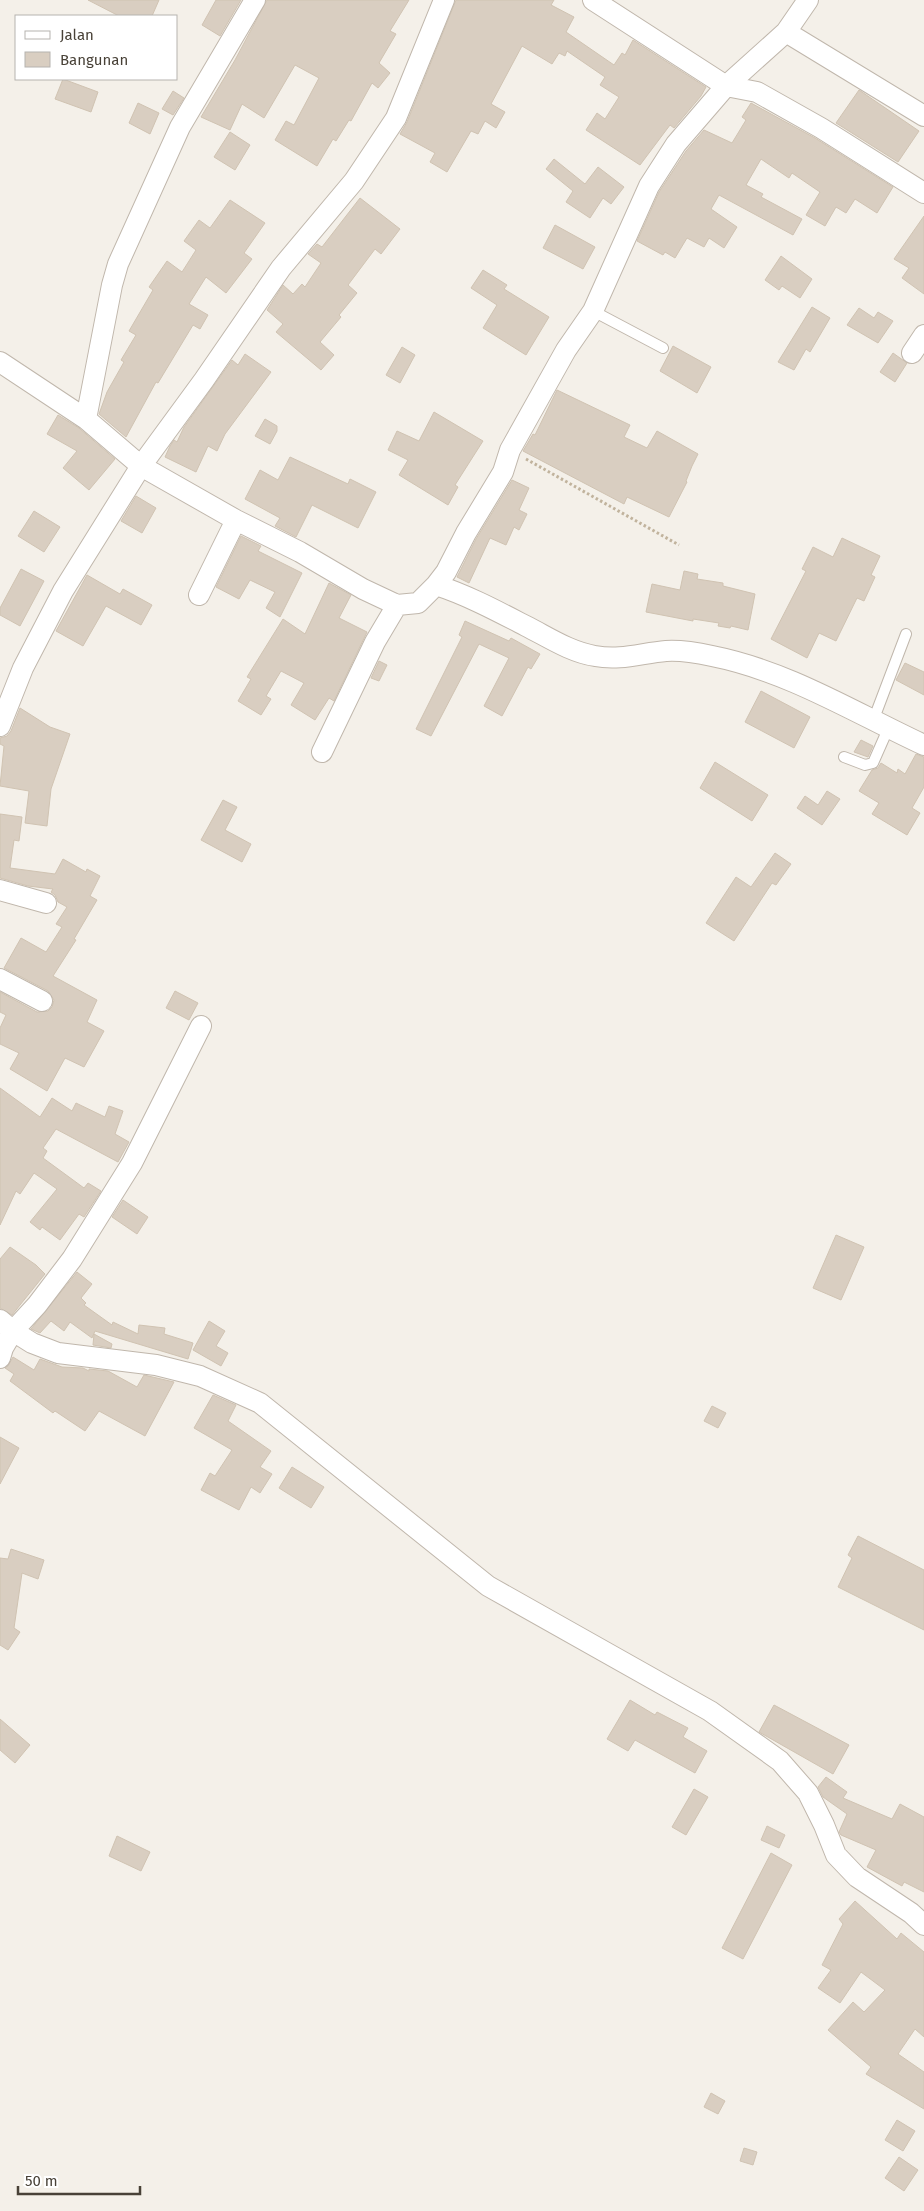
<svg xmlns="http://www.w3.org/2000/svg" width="924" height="2211" font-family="'Fira Sans',sans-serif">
  <rect width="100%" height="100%" fill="#f4f0e9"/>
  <path fill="#d9cec1" stroke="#d0c3b2" d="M88 0H159L152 16H119Z
    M216 0H241L220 36 202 25Z
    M267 0H409L390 31 396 34 379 63 390 73 378 88 372 83 351 121 349 120 336 141 333 139 317 166 275 140 286 121 294 125 319 78 295 65 264 118 242 104 230 130 201 117 235 60Z
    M456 0H554L551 5 574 17 566 32 614 65 622 53 625 55 633 40 706 87 701 96 674 128 670 125 640 165 586 130 597 113 605 119 619 97 600 85 605 77 567 51 565 56 559 53 552 64 522 46 491 104 505 112 496 128 485 121 478 134 471 131 447 172 430 162 435 153 400 134 407 122Z
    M63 79 98 92 91 112 55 99Z
    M859 90 919 131 898 162 836 123Z
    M173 91 184 98 173 115 162 109Z
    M138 103 159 113 150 134 129 123Z
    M751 103 815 138 893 187 877 213 855 199 846 213 836 207 825 226 806 215 820 192 792 173 789 178 761 159 746 185 763 194 761 197 802 219 793 235 719 195 711 209 737 227 724 248 709 238 704 247 687 238 675 258 665 252 663 255 637 241 659 192 686 151 704 130 732 143 746 120 742 117Z
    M230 132 250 145 235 170 214 157Z
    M554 159 585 184 598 167 624 187 611 204 603 198 590 218 566 202 573 191 546 169Z
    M360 198 400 229 381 254 375 249 348 285 357 293 339 315 341 317 320 342 334 355 321 370 276 332 283 324 267 310 283 285 293 294 302 284 305 287 321 263 308 254 317 244 322 247Z
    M230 200 265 223 244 253 252 259 226 293 206 277 189 304 208 315 200 329 193 325 158 383 156 382 126 437 99 414 107 392 124 362 121 360 136 335 129 331 153 290 149 287 167 261 182 272 196 250 184 241 199 220 210 228Z
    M924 216V294L902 278 909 268 894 259Z
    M555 225 595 247 583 269 543 248Z
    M781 256 812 279 800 298 782 286 779 290 765 280Z
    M483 270 507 285 504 289 549 317 526 355 483 328 497 305 471 288Z
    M812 307 830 318 810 352 806 349 794 370 778 362Z
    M859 308 874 318 878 312 893 321 878 343 847 325Z
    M673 346 711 367 697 393 660 371Z
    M402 347 415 355 400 383 386 375Z
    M893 353 907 363 895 382 880 372Z
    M245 354 271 372 225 434 217 451 208 446 196 472 165 457 170 446 174 440 177 442 184 427 232 360 238 365Z
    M557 390 630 425 624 437 647 448 657 431 698 454 692 466 686 481 687 482 669 517 627 497 624 504 523 451 533 434 535 435Z
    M434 412 483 441 455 485 458 487 448 505 399 475 408 460 388 450 397 431 419 441Z
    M58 415 79 428 115 459 89 490 63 468 77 451 47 434Z
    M265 419 277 426V431L270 444 255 436Z
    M290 457 348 484 350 479 376 492 358 528 312 505 296 537 275 526 280 518 245 499 260 470 278 480Z
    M512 480 529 488 519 510 527 514 519 530 514 527 506 545 490 538 469 583 457 577 476 539Z
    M136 496 156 508 142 533 121 521Z
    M34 511 60 527 44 552 18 536Z
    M241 536 261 546 258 551 302 573 280 617 266 608 275 592 250 580 239 599 216 587Z
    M842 538 880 556 871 575 875 577 864 601 857 598 836 641 819 633 807 658 771 639 806 571 802 569 813 547 833 557Z
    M21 569 44 581 20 626 0 615V608Z
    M684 571 698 574 697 579 723 583V586L755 594 748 630 731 626 730 628 718 626 719 623 693 619V621L646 612 652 584 680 590Z
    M87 575 120 594 123 589 152 605 141 625 106 606 83 646 56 631Z
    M329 583 351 595 339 618 367 632 334 701 329 698 315 720 291 705 304 683 281 671 266 696 271 699 261 715 238 701 251 679 247 677 283 619 305 634Z
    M465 621 509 641 511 638 540 654 531 669 528 667 502 716 484 706 509 658 479 644 431 736 416 729 462 637 459 635Z
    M379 661 387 665 379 681 371 678Z
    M905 663 924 672V695L896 680Z
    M761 691 810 717 794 748 745 722Z
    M20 708 50 727 70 734 51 789 47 826 25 823 29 791 0 786 4 746 0 744V738L7 736 11 731Z
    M861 740 873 746 868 757 854 752Z
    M916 754 924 757V787L912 808 920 813 907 835 872 814 879 803 859 791 872 770 878 768 881 763 897 773 898 769 905 774Z
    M715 762 768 795 752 821 700 788Z
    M827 791 840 799 822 825 797 808 805 796 818 805Z
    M223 800 237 807 225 830 251 844 242 862 201 840Z
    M0 814 22 817 19 841 14 840 10 868 55 874 63 859 86 872 87 869 100 876 90 896 97 900 74 939 76 940 53 976 97 1000 87 1022 104 1031 84 1067 65 1058 47 1091 10 1069 19 1053 0 1044V1028L6 1015 0 1012V992L37 1012 48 1011 52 1007 54 1000 48 991 4 968 21 938 46 952 62 927 56 924 67 907 58 902 55 895 51 892 53 889 28 886 0 878Z
    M775 853 791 864 776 885 772 883 734 941 706 923 736 877 751 887Z
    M175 991 198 1003 189 1020 166 1008Z
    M0 1088 40 1117 52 1098 72 1111 76 1103 105 1117 109 1106 123 1111 115 1134 129 1142 118 1162 56 1129 43 1148 47 1151 43 1158 84 1188 88 1183 101 1191 84 1217 79 1214 60 1240 42 1227 40 1230 30 1222 57 1189 34 1173 20 1194 16 1191 0 1225Z
    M123 1200 148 1217 137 1234 112 1217Z
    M836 1235 864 1247 841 1300 813 1288Z
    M10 1247 36 1265 45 1274 12 1315 0 1308V1259Z
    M77 1272 92 1284 81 1298 86 1303 84 1305 112 1325 113 1322 138 1334 139 1325 165 1328 164 1334 193 1343 188 1359 95 1331 92 1338 70 1322 64 1331 51 1321 40 1333 31 1329Z
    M209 1321 225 1331 216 1346 228 1353 221 1366 193 1350Z
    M94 1334 112 1344 111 1348 93 1345Z
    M13 1357 34 1370 40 1359 62 1367 83 1368 89 1371V1369L108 1371 137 1387 144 1375 174 1382 145 1436 99 1411 85 1431 55 1411 53 1413 10 1381 14 1374 5 1368 8 1366Z
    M213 1395 236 1405 228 1421 271 1451 260 1467 272 1474 260 1493 251 1487 239 1510 201 1490 210 1473 215 1476 232 1450 194 1428Z
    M712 1406 726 1413 718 1428 704 1421Z
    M0 1437 19 1448 0 1484Z
    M292 1467 324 1487 311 1508 279 1488Z
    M858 1536 924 1570V1630L838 1587 852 1558 848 1555Z
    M11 1549 44 1560 38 1579 22 1573 14 1628 20 1632 8 1650 0 1645V1558L8 1559Z
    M630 1700 655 1715 657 1712 688 1728 683 1737 707 1751 695 1773 635 1740 628 1751 607 1739Z
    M774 1705 849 1745 833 1774 759 1732Z
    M0 1719 30 1745 15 1763 0 1750Z
    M826 1777 847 1792 843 1798 892 1819 900 1804 924 1817V1892L904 1882 902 1886 867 1867 876 1850 841 1835 839 1832 847 1814 823 1797 818 1787Z
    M694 1789 708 1797 686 1835 672 1827Z
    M767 1826 785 1835 779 1848 761 1840Z
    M117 1836 150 1852 141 1871 109 1856Z
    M771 1853 792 1865 743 1959 722 1948Z
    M855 1901 897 1939 901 1933 924 1952V2037L915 2029 898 2054 924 2072V2109L866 2074 871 2067 828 2030 853 2002 864 2012 885 1990 861 1972 840 2003 818 1988 831 1970 822 1965 843 1924 839 1919Z
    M711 2093 725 2101 718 2114 704 2107Z
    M897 2120 915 2131 903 2151 885 2140Z
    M744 2148 757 2152 753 2165 740 2161Z
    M899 2157 918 2170 904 2191 885 2178Z"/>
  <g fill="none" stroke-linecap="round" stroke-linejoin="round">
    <defs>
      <path id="service" d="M593 311 663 348
        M873 721 906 634
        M844 757 865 765 873 763 888 729"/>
      <path id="minor" d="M786 32 924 116
        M726 86 757 92 821 128 924 193
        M726 86 786 32 808 0
        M912 353 924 335
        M0 362 86 419 141 466 236 520 300 552 363 589 397 605 418 603 436 585C467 595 497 611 526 626 548 637 570 652 595 656 620 661 642 653 666 651 680 650 698 653 712 656 788 671 855 713 924 745
        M86 419 112 285 118 264 180 127 255 0
        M436 585 446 572 466 533 503 472 510 450 566 350 593 311 649 186 676 144 726 86 593 0
        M199 595 236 520
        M0 726 23 668 63 591 141 466 204 380 281 268 354 181 396 118 444 0
        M322 752 375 642 397 605
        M0 890 46 903
        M0 979 42 1001
        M0 1320 13 1331 32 1343 58 1353 156 1365 200 1376 260 1403 488 1586 710 1711 780 1761 808 1793 824 1825 836 1855 857 1877 911 1913 924 1925
        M0 1358 3 1348 13 1331 37 1305 72 1259 132 1163 201 1026"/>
    </defs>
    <use href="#service" stroke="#c0b7ac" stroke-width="12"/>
    <use href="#minor" stroke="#c0b7ac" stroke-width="22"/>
    <path stroke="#c1b39d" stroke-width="3" stroke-dasharray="2.5 2.5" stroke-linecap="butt" d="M526 459 679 545"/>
    <use href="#service" stroke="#fff" stroke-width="10"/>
    <use href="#minor" stroke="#fff" stroke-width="20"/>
  </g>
  <rect x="15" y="15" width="162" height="65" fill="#ffffff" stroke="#b6b3af"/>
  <rect x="25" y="31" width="25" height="8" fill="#ffffff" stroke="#b6b3af"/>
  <text x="60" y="40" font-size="15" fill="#484137">Jalan</text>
  <rect x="25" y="52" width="25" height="15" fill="#d9cec1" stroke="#b6b3af"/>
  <text x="60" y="65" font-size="15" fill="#484137">Bangunan</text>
  <path d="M18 2186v8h122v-8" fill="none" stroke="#484137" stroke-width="2.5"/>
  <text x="25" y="2186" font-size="15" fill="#484137" stroke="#ffffff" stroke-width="4" paint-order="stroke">50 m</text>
</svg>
